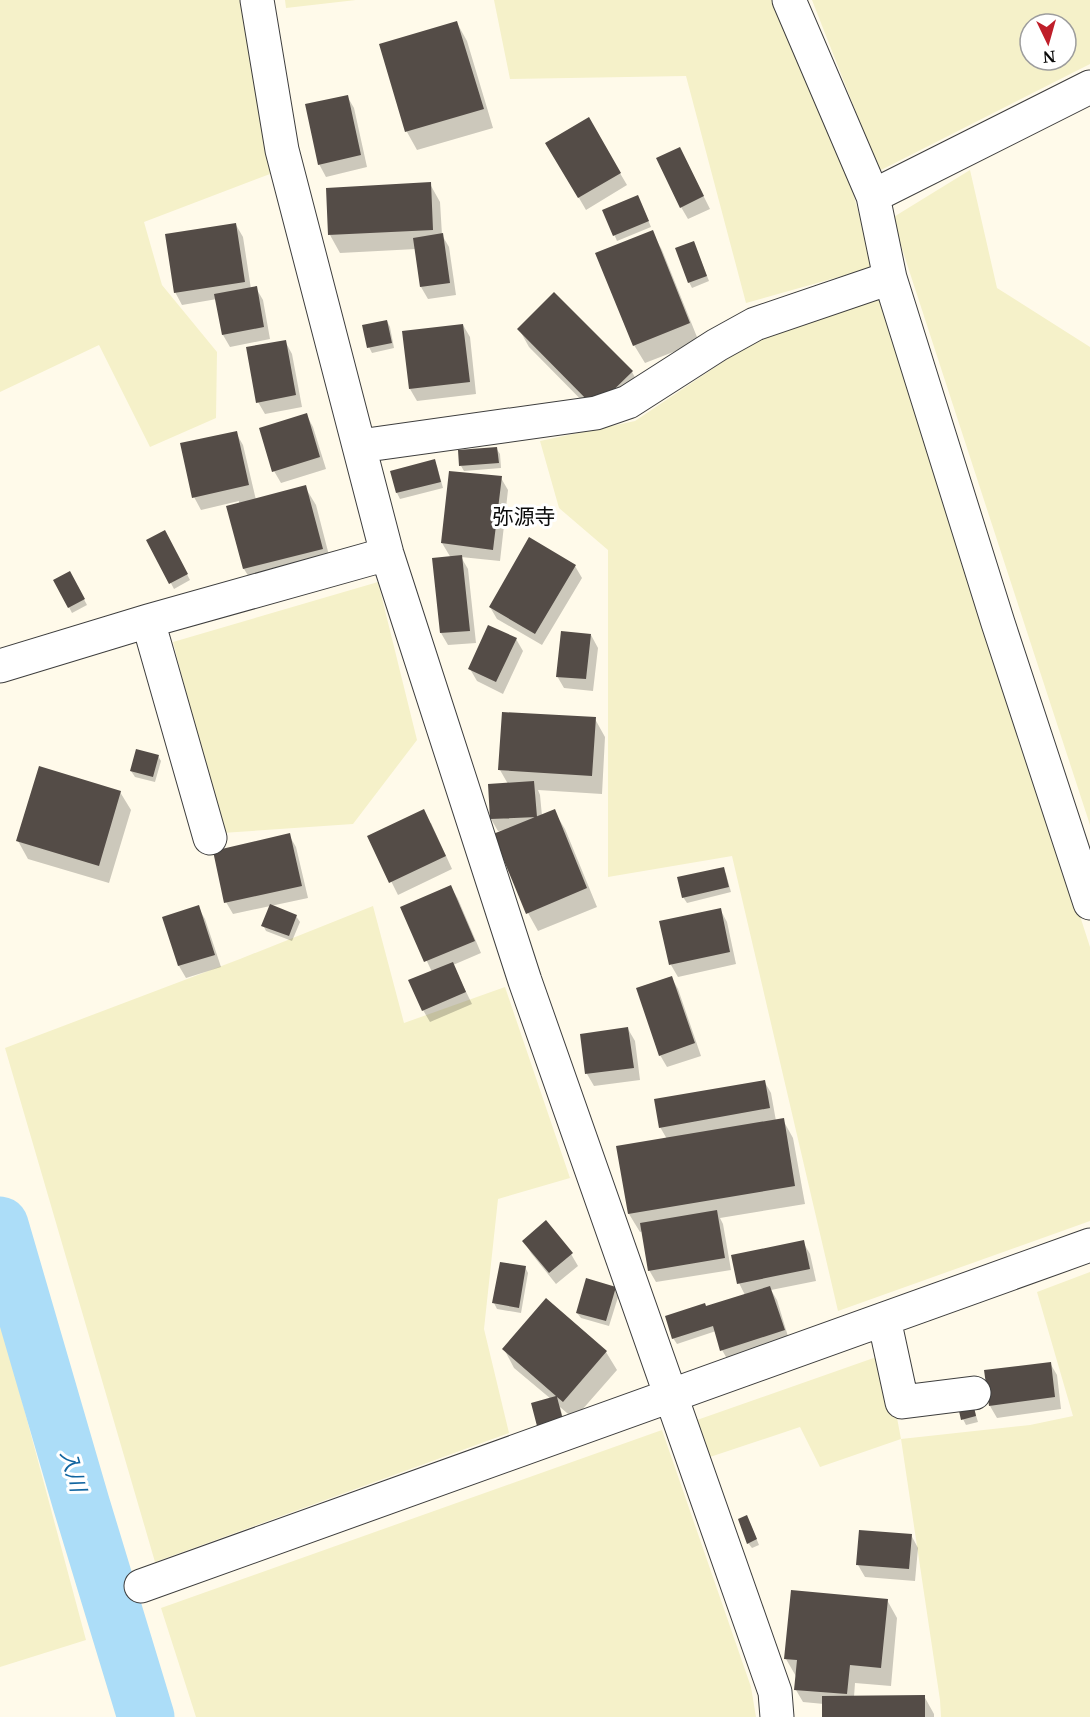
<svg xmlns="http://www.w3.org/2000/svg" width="1090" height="1717" font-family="'Noto Serif','Noto Sans JP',serif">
  <rect width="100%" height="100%" fill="#fffaea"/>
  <path fill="#f5f1c9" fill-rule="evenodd" d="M0 0H240L270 174 144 222 162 285 217 352 216 418 150 447 99 345 0 392Z
    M285 0H356L286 8Z
    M494 0H774L851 186 874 267 746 303 686 76 510 79Z
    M812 0H1090V64L879 171ZM1030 24H1066V60H1030Z
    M970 170 997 288 1090 347V825L892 218Z
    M881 298 1090 947V1221L838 1311 732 856 608 877V550L559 508 540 441 635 421 757 339Z
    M378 582 417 740 353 824 222 833 173 642Z
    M373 906 404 1023 505 987 570 1178 498 1199 484 1329 509 1433 155 1562 5 1048 240 959Z
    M1090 1272V1717H941L940 1700 901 1439 820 1467 800 1427 710 1457 697 1420 885 1354 901 1439 1030 1425 1073 1416 1037 1292Z
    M0 1319 86 1640 0 1667Z
    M662 1430 751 1687 756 1717H196L161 1608Z"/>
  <path fill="#0003" d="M457 23 467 41 493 128 417 150 407 132 381 45Z
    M347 96 354 108 367 167 326 177 319 164Z
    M588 119 627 185 586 210 547 143Z
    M686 161 710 209 688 219 681 207Z
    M430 184 440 202 442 235 449 247 456 295 428 299 421 287 416 249 340 253 330 235Z
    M641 203 651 227 617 241 604 211Z
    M236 225 243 237 251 289 256 288 263 300 270 339 230 347 223 335 217 299 182 305 175 292Z
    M652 232 662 250 699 342 645 363 634 345Z
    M694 243 709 281 692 288 689 282Z
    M387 321 390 327 394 348 372 353 369 347Z
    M463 325 470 337 476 394 417 401 410 389Z
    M519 329 632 372 642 390 606 425 529 347Z
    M285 341 292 354 302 407 265 414 258 402Z
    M306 414 313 427 326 469 281 483 274 471Z
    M236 433 243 445 256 500 305 487 316 505 332 567 255 587 244 569 228 507 239 504V501L201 510 194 497Z
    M496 448 500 454 501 468 464 471 461 466Z
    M434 461 437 466 443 488 400 499 397 493 392 472Z
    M501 478 508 490 500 561 461 557 468 569 476 643 448 645 441 633 451 558 442 543Z
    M165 532 190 580 174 589 149 541Z
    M575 566 582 578 542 645 497 619 490 607Z
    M70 573 87 605 72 613 55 580Z
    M591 635 598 648 593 691 564 688 557 676Z
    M516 639 523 651 503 694 477 681 470 669Z
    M595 719 605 737 602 794 538 790 540 795 542 816 554 811 565 829 597 907 538 931 528 913 495 835 505 830 498 831 491 819 508 784 500 770Z
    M158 756 161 761 155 782 135 777 131 771Z
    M120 792 131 810 109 883 28 859 18 841Z
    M431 823 452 869 398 895 369 837Z
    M289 835 296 847 308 898 233 914 226 902Z
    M723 869 726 874 731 892 687 903 683 897Z
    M451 887 458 899 481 953 453 965 472 1004 430 1022 423 1010 432 972 402 908Z
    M198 907 205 919 221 967 186 978 179 966 164 918Z
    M720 909 727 922 736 964 678 977 671 965Z
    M296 916 300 922 292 941 266 931 263 925Z
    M671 977 678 989 701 1056 667 1067 660 1055Z
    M628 1029 635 1041 640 1080 594 1086 587 1074 582 1035Z
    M764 1081 771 1093 776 1121 783 1120 793 1138 805 1204 720 1218 723 1224 731 1270 656 1282 649 1270 643 1231 640 1232 629 1214 618 1148 667 1139 660 1127Z
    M524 1241 571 1254 578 1266 556 1284 531 1253Z
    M803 1242 810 1254 816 1281 771 1290 777 1300 790 1343 729 1362 722 1350 716 1331 677 1344 673 1338 706 1307 745 1295 739 1283Z
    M525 1267 528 1273 521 1313 497 1309 494 1303Z
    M615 1289 619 1294 609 1326 581 1318 577 1313Z
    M504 1349 606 1352 617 1370 574 1419 560 1407 565 1425 551 1399 514 1368Z
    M1050 1363 1057 1375 1061 1409 997 1418 990 1406Z
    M974 1409 978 1422 966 1425 963 1419Z
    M750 1523 759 1545 752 1548 748 1543Z
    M911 1535 918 1548 915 1581 865 1577 858 1565Z
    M887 1600 897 1618 891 1686 855 1683 854 1697 924 1696 934 1714V1717H824V1704L803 1702 796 1690 797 1678 786 1659Z"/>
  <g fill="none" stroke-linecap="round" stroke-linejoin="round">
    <path stroke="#acddf8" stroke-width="57" d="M0 1225 81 1503 146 1717"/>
  </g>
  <path fill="#544c47" d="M457 21 484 109 405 132 379 44Z
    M348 95 361 155 318 165 305 104Z
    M589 117 621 173 578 198 545 143Z
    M680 147 704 196 680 208 656 158Z
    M431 182 433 230 328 235 326 188Z
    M638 195 649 221 613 236 602 210Z
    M236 223 245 282 174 293 165 234Z
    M653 230 690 323 633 346 595 253Z
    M443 233 450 283 420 287 413 238Z
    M694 241 707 276 688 283 675 248Z
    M257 286 264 327 222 335 214 294Z
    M554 292 633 371 595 408 517 329Z
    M387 320 392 343 367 348 362 325Z
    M463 324 470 382 409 389 402 331Z
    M286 340 296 395 256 403 246 347Z
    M307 413 320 457 272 472 259 428Z
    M237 431 249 485 192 498 180 443Z
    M497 447 499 463 459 466 458 450Z
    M435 459 441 482 396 493 390 471Z
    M449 471 502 476 493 550 441 543Z
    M306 485 323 549 243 569 226 506Z
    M165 530 188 574 169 584 146 540Z
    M529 537 576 565 535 634 489 607Z
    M462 555 470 631 440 633 432 558Z
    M70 571 85 599 68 608 53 580Z
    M488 625 517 638 496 682 468 669Z
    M561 631 591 634 586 679 556 677Z
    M502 712 596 717 592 776 498 770Z
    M136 749 159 755 153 777 130 771Z
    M39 766 121 791 99 866 16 841Z
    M534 781 537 817 490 819 488 784Z
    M424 809 446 856 389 883 367 836Z
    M555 809 587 888 526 914 493 834Z
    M290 833 302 886 224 903 213 851Z
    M724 867 729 887 682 898 677 877Z
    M451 885 475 941 424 962 400 907Z
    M270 904 297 915 289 936 261 926Z
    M199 905 215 955 178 966 162 917Z
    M721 908 730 952 669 965 659 921Z
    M453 962 466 992 422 1011 408 980Z
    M672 976 695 1043 659 1056 636 988Z
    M628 1027 634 1068 585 1074 580 1034Z
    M765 1080 770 1108 659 1128 654 1099Z
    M784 1118 795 1186 628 1214 616 1146Z
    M717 1210 725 1258 648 1271 640 1223Z
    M546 1220 573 1253 549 1273 522 1241Z
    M804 1240 810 1269 737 1284 731 1255Z
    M500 1262 526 1266 519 1308 492 1303Z
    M586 1278 616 1287 606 1321 576 1313Z
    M770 1286 785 1330 720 1351 713 1326 672 1339 665 1316 705 1303 706 1306Z
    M546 1298 607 1351 563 1402 557 1397 563 1420 537 1426 531 1403 556 1396 502 1349Z
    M1051 1362 1055 1397 989 1406 984 1370Z
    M974 1407 976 1416 961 1420 959 1411Z
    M747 1515 757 1539 747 1544 738 1519Z
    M859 1530 912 1534 909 1569 856 1565Z
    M791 1590 888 1599 881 1668 850 1665 847 1694 794 1690 797 1660 784 1659Z
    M925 1695V1717H822V1696Z"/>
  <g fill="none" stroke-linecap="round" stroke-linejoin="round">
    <defs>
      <path id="minor" d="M257 0 282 150 387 554 525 981 775 1692 777 1717
        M789 0 873 196 890 278 998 623 1090 903
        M873 196 1090 87
        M360 446 596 413 628 402 717 345 755 324 890 278
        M148 621 210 838
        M0 666 148 621 387 554
        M884 1319 902 1402 974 1393
        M141 1586 1090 1245"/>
    </defs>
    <use href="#minor" stroke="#3e3e3e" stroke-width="35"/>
    <use href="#minor" stroke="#fff" stroke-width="33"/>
  </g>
  <g text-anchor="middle" stroke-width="6" stroke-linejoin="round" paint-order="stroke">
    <g font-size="21" fill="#0b0b0b" stroke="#fff">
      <text x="524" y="524">弥源寺</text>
    </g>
    <g font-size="21" font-style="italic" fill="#1165a0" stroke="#fff">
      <text transform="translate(73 1471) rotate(74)" y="7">入川</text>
    </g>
  </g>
  <g transform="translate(1048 42) rotate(175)"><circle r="28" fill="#ffffff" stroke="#9d9d9d" stroke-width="1.5"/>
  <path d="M0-4.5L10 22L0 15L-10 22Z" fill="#bf1f2a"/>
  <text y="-9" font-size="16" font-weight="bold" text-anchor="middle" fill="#0b0b0b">N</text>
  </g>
</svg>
